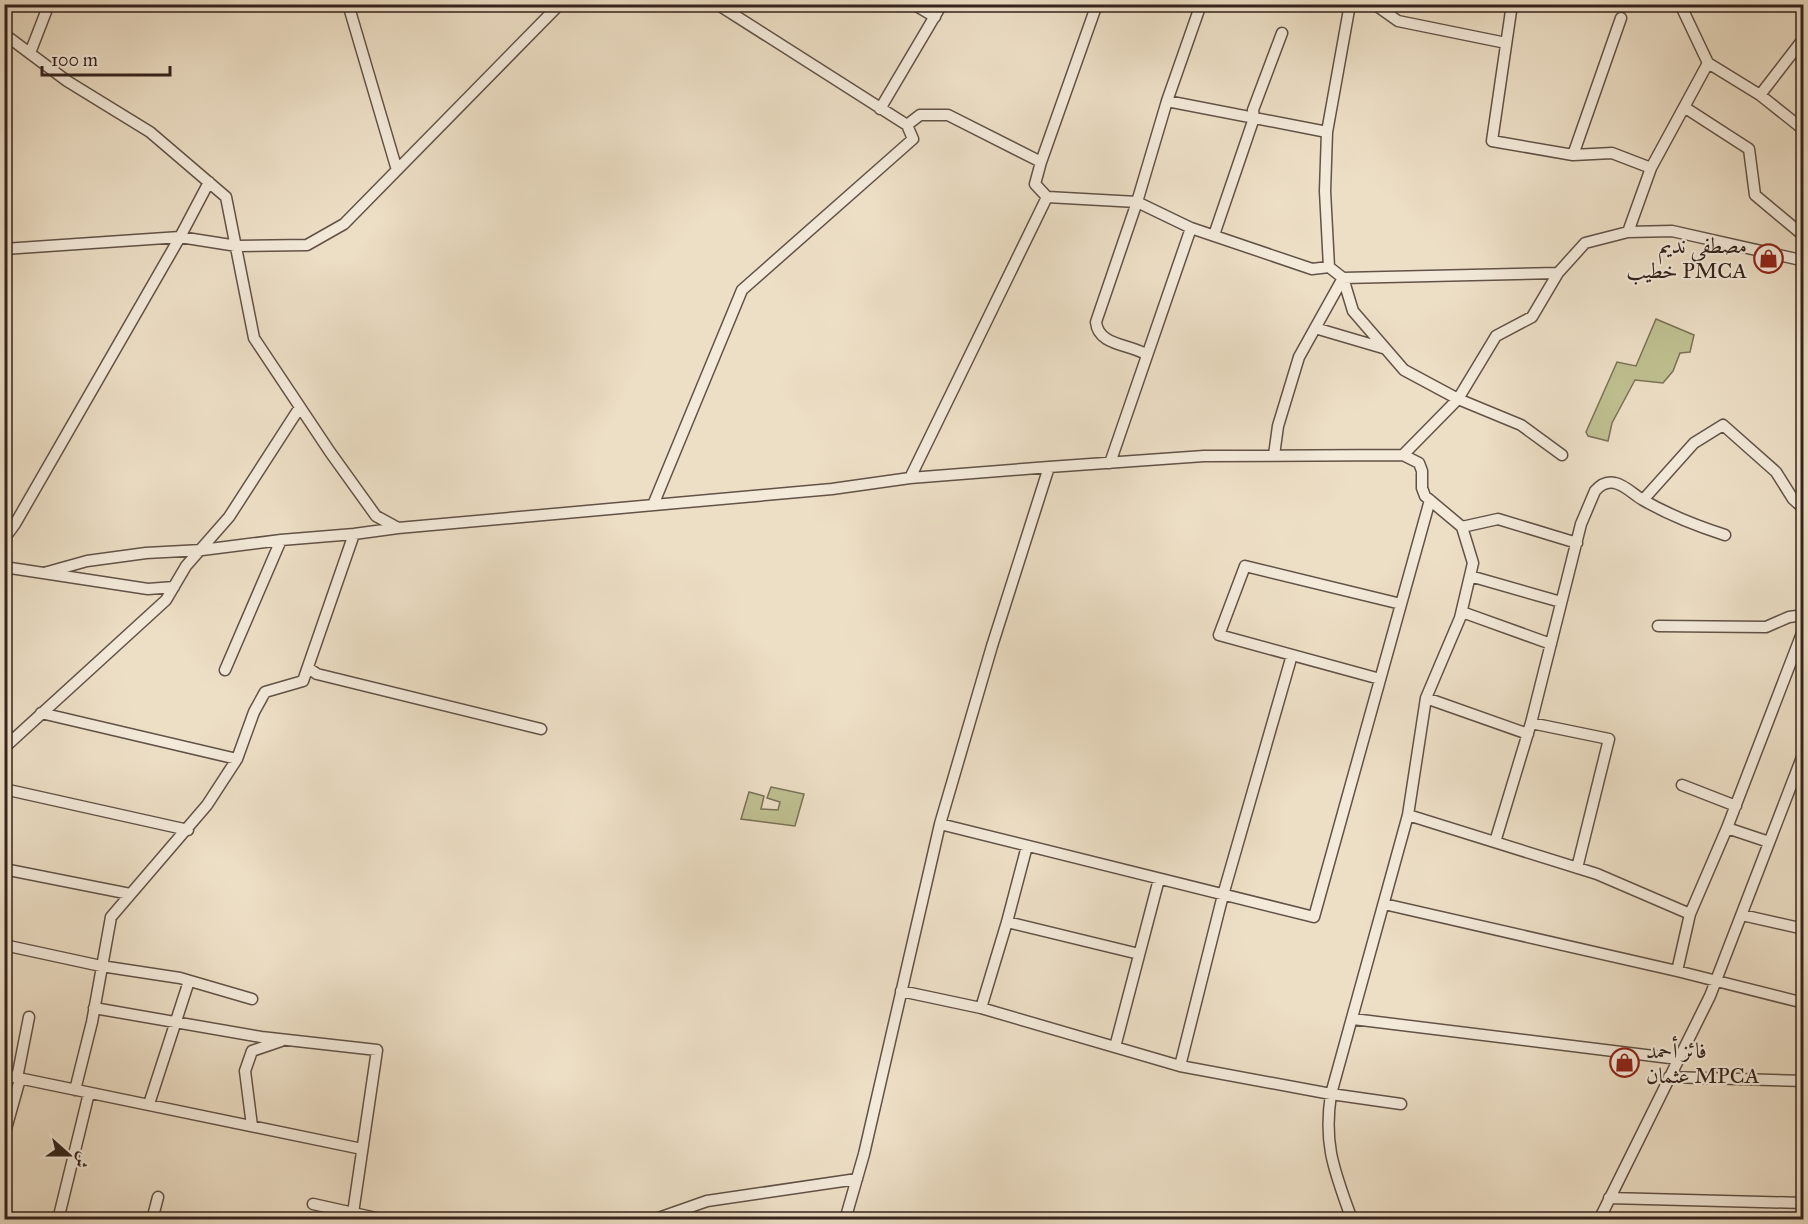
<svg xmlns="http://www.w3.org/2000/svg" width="1808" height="1224" font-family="'IM FELL Great Primer',Amiri,serif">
  <rect width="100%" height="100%" fill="#eddfc6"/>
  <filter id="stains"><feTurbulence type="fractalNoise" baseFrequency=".00333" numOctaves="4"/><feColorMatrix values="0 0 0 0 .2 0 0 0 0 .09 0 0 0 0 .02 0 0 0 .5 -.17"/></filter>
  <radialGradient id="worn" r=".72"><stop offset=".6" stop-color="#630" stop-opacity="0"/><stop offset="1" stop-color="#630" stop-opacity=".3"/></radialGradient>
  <path fill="#bfc091" stroke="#7a7257" stroke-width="1.5" d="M1656 319 1694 335 1690 352 1680 353 1673 371 1663 383 1635 380 1612 423 1608 441 1588 436 1586 432 1617 362 1636 366Z
    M771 787 804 794 795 826 741 819 749 792 764 796 761 809 778 810 780 802 767 798Z"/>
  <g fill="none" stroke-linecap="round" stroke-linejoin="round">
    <defs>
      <path id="minor" d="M348 4 397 170
        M913 4 935 17
        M1374 4 1398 21 1506 43
        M1512 4 1492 141 1573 155 1612 153 1651 168
        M1680 4 1708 63 1760 95 1804 130
        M4 34 67 81 150 132 226 197 254 338 330 452 376 516 398 528 832 489 910 478 1049 467 1204 456 1403 455 1458 399 1496 336 1532 317 1558 273 1585 243 1628 232 1651 168 1708 63
        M30 53 49 4
        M1760 95 1804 38
        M1167 101 1201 4
        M1684 107 1749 149 1755 195 1804 236
        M880 109 942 4
        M907 125 920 115H948L1041 162
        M1327 132 1325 191 1329 267 1343 278 1353 311 1404 370 1458 399 1521 425 1562 455
        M1573 155 1621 18
        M1047 197 1035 184 1041 162 1097 4
        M1628 232 1672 231 1801 260 1804 258
        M1214 235 1254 118 1253 110 1282 33
        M4 249 180 237 209 182
        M1801 260 1804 273
        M1315 328 1383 348
        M1147 355C1131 344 1098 346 1096 322L1137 202 1191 228 1312 269 1329 267
        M1274 455 1278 426 1299 357 1343 278 1558 273
        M1110 463 1191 228
        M910 478 1047 197 1137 202 1167 101 1327 132 1350 4
        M1643 500 1694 443 1723 425 1776 472 1793 499 1804 509
        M653 505 742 290 913 139 907 125 717 4
        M1462 527 1498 519 1577 543
        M4 539 15 524 180 237 237 246 307 245 344 224 560 4
        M4 567 148 589 174 587
        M44 573 87 561 146 553 202 550 281 540 354 534 398 528
        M1470 576 1561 602
        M1462 612 1551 644
        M1658 626 1766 627 1789 617 1804 615
        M308 668 317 674 541 729
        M225 670 281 540
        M1380 679 1219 635 1245 566 1401 604
        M1426 698 1528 734
        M41 713 237 759
        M1531 723 1609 739 1577 868
        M4 748 166 600 186 566 229 517 300 407
        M1682 785 1736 806
        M4 789 188 830
        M1408 815 1597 874 1690 914
        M940 824 1314 917 1430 500
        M1727 828 1769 842
        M1495 842 1531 723 1581 524 1595 491C1600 485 1607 481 1615 483 1625 485 1634 495 1643 500 1669 515 1697 526 1725 535
        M4 869 130 894
        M1384 904 1677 971 1804 1003
        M1742 915 1804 929
        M1007 922 1139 954
        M4 945 101 966 180 978 252 999
        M1677 971 1690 914 1727 828 1804 628
        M901 991 981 1008 1180 1066 1331 1094 1401 1104
        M94 1008 261 1037 377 1050 353 1213
        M981 1008 1007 922 1027 846
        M1353 1019 1678 1059
        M1115 1047 1159 879
        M1180 1066 1223 895 1292 655
        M4 1075 362 1149
        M1669 1077 1804 1081
        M17 1078 29 1017
        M75 1090 92 1022 111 917 207 805 237 759 254 712 265 692 303 681 354 534
        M149 1104 189 981
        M252 1126 245 1071 252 1051 281 1041
        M4 1136 20 1079
        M1609 1198 1804 1203
        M313 1204 385 1220
        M58 1220 89 1093
        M152 1220 158 1197
        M653 1220 707 1201 857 1179
        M845 1220 864 1154 940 824 992 646 1049 467
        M1352 1220C1335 1172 1323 1146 1331 1094L1408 815 1426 698 1460 618 1473 563 1462 527 1425 496 1422 488V471L1419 463 1403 455
        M1599 1220 1710 996 1804 752"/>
    </defs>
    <use href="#minor" stroke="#625247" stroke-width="13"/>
    <use href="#minor" stroke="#f3eada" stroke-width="10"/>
  </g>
  <defs>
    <symbol id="shop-ring" viewBox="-11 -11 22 22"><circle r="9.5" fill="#f3eada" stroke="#8f2418" stroke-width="1.5"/><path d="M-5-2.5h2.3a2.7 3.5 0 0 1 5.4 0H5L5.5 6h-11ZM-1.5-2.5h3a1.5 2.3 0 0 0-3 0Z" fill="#8f2418"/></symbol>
  </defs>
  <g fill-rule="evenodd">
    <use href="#shop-ring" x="1752" y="242" width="33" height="33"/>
    <use href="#shop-ring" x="1608" y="1046" width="33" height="33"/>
  </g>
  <g text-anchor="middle" stroke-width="4.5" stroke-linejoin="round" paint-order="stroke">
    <g font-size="22" fill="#34231d" stroke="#f3eada" text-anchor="end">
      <text x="1747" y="253">مصطفى نديم<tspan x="1747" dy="25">خطيب PMCA</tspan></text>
      <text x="1646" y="1058" text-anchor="start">فائز أحمد<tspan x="1646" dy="25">عثمان MPCA</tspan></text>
    </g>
  </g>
  <rect width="1808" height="1224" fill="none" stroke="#eddfc6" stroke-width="24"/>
  <rect x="6" y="6" width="1796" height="1212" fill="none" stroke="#34231d" stroke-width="3"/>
  <rect x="12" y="12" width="1784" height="1200" fill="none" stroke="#34231d" stroke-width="1.5"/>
  <g transform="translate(69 1155) rotate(111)" stroke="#f3eada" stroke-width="4.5" paint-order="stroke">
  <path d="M0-4.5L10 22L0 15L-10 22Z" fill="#34231d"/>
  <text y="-9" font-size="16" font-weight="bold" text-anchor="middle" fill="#34231d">ش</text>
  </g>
  <path d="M42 66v9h128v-9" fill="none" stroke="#34231d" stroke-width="3"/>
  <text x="51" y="66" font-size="18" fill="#34231d" stroke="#f3eada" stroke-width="4.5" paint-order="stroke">100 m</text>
  <rect width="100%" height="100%" filter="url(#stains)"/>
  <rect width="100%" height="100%" fill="url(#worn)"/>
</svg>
